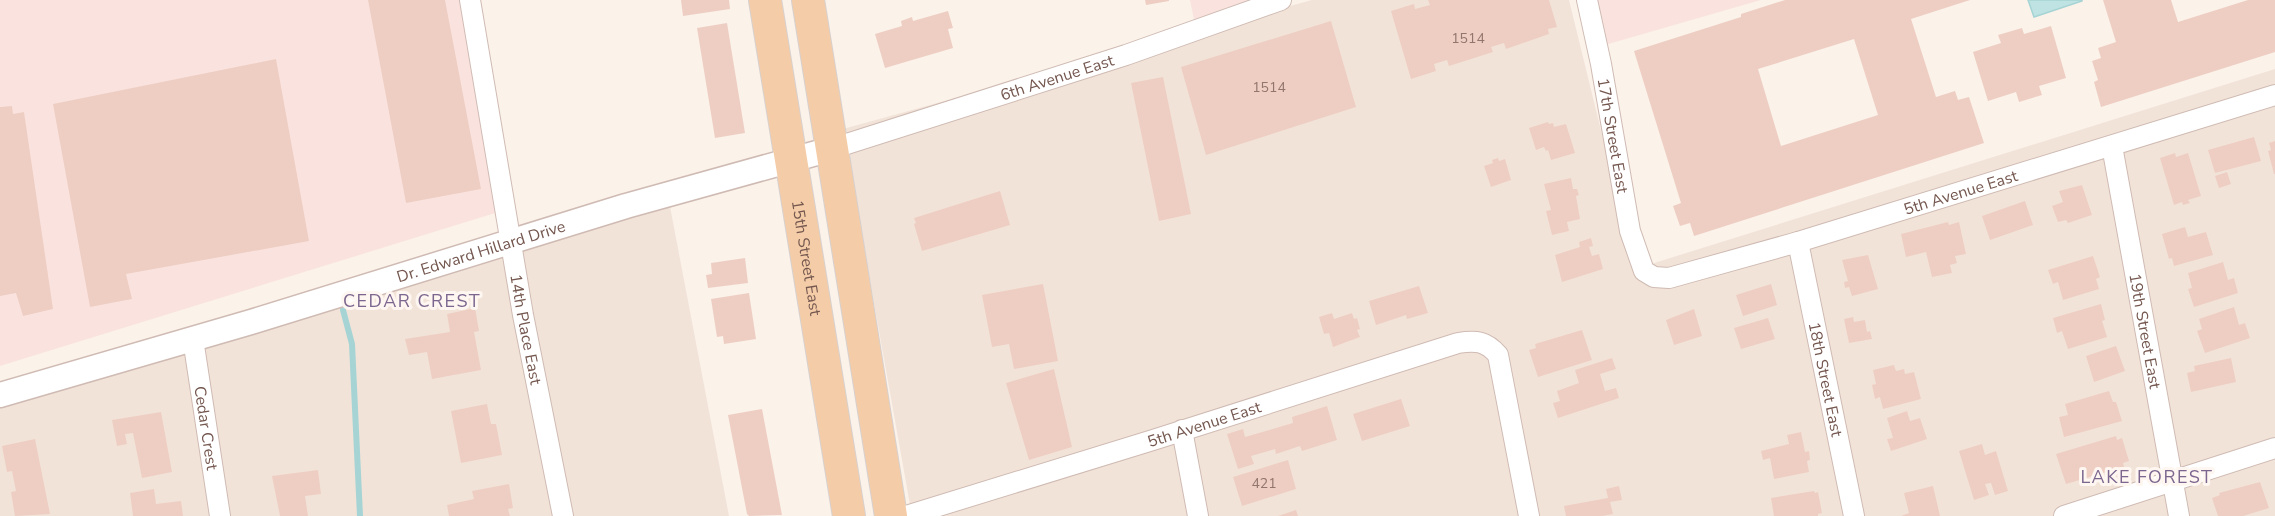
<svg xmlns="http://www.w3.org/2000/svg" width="2275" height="516" font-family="'Nunito Sans',sans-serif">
  <rect width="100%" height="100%" fill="#fbf2ea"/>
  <path fill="#f2e3d9" d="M1312 0H1569L1635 269 2275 69V516H912L843 129Z
    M668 196 729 516H0V395Z"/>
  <path fill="#fae3df" d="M0 0H470L505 210 0 366Z
    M1190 0H1281L1196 30Z
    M1587 0H1761L1598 47Z"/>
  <path fill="#bfe3e3" stroke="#a6d4d4" stroke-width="1.5" d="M2028 0H2082V1L2034 17Z"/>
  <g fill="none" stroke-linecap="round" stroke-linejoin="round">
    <path stroke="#a6d4d4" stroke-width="6" d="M343 310 352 344 360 516"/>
  </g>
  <path fill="#eecec3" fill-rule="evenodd" d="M368 0H445L481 189 406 203Z
    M681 0H729L730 9 683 16Z
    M1145 0H1169V1L1146 5Z
    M1428 0H1549L1557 27 1548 29 1549 34 1506 49 1504 43 1491 47 1493 52 1449 66 1447 60 1434 64 1436 71 1411 79 1391 11 1414 4 1415 9 1430 5Z
    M1785 0H1970L1911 19 1936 97 1955 91 1958 100 1969 97 1984 143 1694 236 1690 223 1680 226 1673 206 1681 203 1634 51 1741 17V14ZM1854 39 1878 115 1781 146 1758 69Z
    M2103 0H2171L2178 22 2248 0H2275V52L2101 107 2094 82 2098 80 2092 61 2101 58 2098 48 2116 42Z
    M948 11 953 28 948 29 953 48 885 68 875 34 902 26 901 21 912 17 913 21Z
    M1331 21 1356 107 1206 155 1181 67Z
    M727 23 745 133 715 138 697 28Z
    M2051 26 2066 78 2039 86 2042 95 2019 102 2016 92 1988 101 1973 52 2001 43 1998 35 2022 28 2024 34Z
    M276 59 309 241 126 274 132 299 90 307 53 104Z
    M1163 77 1191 214 1159 221 1131 83Z
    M12 106 13 114 24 112 53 309 23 316 16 293 0 296V107Z
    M1548 122 1549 124 1553 123 1554 127 1566 124 1575 153 1551 160 1548 150 1546 151 1544 147 1536 150 1529 128Z
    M2254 137 2261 161 2215 173 2208 150Z
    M2275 141V174H2274L2268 151 2271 150 2269 143Z
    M2175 153 2176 157 2188 153 2201 196 2188 200 2190 203 2183 205 2182 202 2174 205 2160 158Z
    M1498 158 1499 161 1505 159 1511 180 1491 187 1484 166 1493 163 1492 160Z
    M2227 172 2231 184 2219 188 2215 176Z
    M1571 178 1573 189H1577L1579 195 1576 196 1580 219 1567 222 1569 231 1552 235 1546 211 1551 210 1544 184Z
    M2082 185 2092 215 2068 223 2066 220 2058 222 2052 206 2063 202 2059 191Z
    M1000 191 1010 225 922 251 914 224 916 223 914 218Z
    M2025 201 2033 225 1990 240 1982 216Z
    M1948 222 1949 225 1959 222 1966 254 1955 256 1957 263 1950 265 1952 273 1932 277 1926 252 1906 257 1901 234Z
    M2185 227 2188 237 2206 232 2213 255 2174 266 2172 258 2169 259 2162 234Z
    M1591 238 1593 246 1589 247 1592 256 1599 254 1603 269 1562 282 1555 255 1580 247 1579 242Z
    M1868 255 1878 289 1852 296 1849 287 1845 288 1844 282 1848 281 1842 260Z
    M2093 256 2100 277 2096 279 2099 289 2063 300 2058 282 2053 284 2048 270Z
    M745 258 748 283 708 288 706 275 712 274 711 263Z
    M2223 262 2228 280 2234 278 2238 293 2194 307 2188 289 2192 288 2188 273Z
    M1043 284 1058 361 1014 369 1009 344 992 347 982 295Z
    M1771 284 1777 305 1743 316 1736 295Z
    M1419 286 1428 313 1407 319 1406 315 1376 325 1369 301Z
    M749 293 756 339 724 344 723 336 717 337 711 299Z
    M2101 304 2105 320 2102 321 2107 337 2068 349 2062 331 2057 333 2053 318Z
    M2234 307 2239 325 2245 323 2250 338 2205 353 2197 331 2202 329 2199 319Z
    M475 308 479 331 474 332 481 370 432 379 427 352 409 355 405 339 450 332 447 314Z
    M1694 309 1702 336 1674 345 1666 320Z
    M1332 313 1334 319 1352 313 1354 319 1357 318 1360 329 1357 330 1360 337 1333 347 1329 333 1324 334 1319 317Z
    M1853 317 1854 322 1865 320 1867 332 1870 331 1872 339 1849 343 1844 319Z
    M1768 318 1775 339 1741 349 1734 328Z
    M1582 330 1592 360 1538 377 1529 350 1536 348 1535 344Z
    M2116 346 2125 371 2094 382 2086 356Z
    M1612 358 1616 369 1600 374 1605 391 1616 388 1619 398 1558 418 1553 403 1560 401 1557 391 1579 383 1575 370Z
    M2231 358 2236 382 2191 392 2187 373 2195 371 2194 366Z
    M1894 365 1896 371 1904 369 1905 374 1914 372 1921 399 1883 409 1880 397 1875 399 1872 385 1876 384 1873 370Z
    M1054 369 1072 447 1029 460 1006 383Z
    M2109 391 2113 402H2116L2122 421 2064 437 2059 417 2068 415 2065 404Z
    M1401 399 1410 426 1362 441 1353 414Z
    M487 404 491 424H496L502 455 461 463 451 411Z
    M1327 406 1337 440 1302 451 1300 446 1276 454 1275 449 1251 456 1254 464 1238 469 1227 434 1243 429 1245 437 1293 423 1292 417Z
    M762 409 782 515 749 516 747 514 728 415Z
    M1907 411 1910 421 1920 418 1927 439 1891 451 1887 439 1893 438 1887 418Z
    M161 412 172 472 142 478 133 433 125 434 127 444 117 446 112 420Z
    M1801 432 1805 452 1809 451 1810 460 1807 461 1809 472 1774 479 1770 458 1763 460 1761 451 1789 444 1787 435Z
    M2116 436 2117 440 2122 438 2129 461 2123 463 2124 467 2066 484 2056 454Z
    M35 439 50 514 15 516 11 492 16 491 12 471 7 472 2 446Z
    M1982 444 1985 455 1996 451 2008 491 1995 495 1991 483 1985 484 1989 495 1974 500 1959 451Z
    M1288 460 1296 489 1242 506 1233 477Z
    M318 470 321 494 305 496 308 516H280L272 476Z
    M2260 482 2269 508 2243 516H2218L2212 498 2220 495 2219 493Z
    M509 484 513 508 508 509 510 516H449L447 505 474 499 472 491Z
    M1619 486 1622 500 1610 502 1613 514 1602 516H1566L1564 506 1608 498 1606 489Z
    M1933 486 1940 516H1901L1909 513 1904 493Z
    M154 489 156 504 181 501 183 516H133L130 493Z
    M1814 491 1815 493 1818 492 1822 513 1818 514V516H1774L1771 498Z
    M1296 510 1298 516H1278Z"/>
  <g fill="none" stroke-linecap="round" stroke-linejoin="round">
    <defs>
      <g id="minor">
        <path id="s1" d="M470 0 523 315 563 516"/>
        <path id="s2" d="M1587 0 1601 64 1630 231 1644 271 1654 277 1669 278 1798 242 2275 95"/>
        <path id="s3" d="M2112 146 2179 516"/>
        <path id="s4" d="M831 149 1126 55 1281 0"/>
        <path id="s5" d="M1798 242 1854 516"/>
        <path id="s6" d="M193 339 220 516"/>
        <path d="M1182 430 1198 516"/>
        <path id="s7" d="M906 516 1153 440 1458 343C1476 340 1486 341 1498 355L1529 516"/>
        <path d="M2064 516 2275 448"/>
      </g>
      <g id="tertiary">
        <path id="s8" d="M0 395 251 322 626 206 831 149"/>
      </g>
      <g id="primary">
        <path id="s9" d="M765 0 849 516"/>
        <path d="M808 0 891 516"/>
      </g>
    </defs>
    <use href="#minor" stroke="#cfbbb3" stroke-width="22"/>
    <use href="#tertiary" stroke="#cfbbb3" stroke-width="27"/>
    <use href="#primary" stroke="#d8d0ce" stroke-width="34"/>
    <use href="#minor" stroke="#fff" stroke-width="20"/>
    <use href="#tertiary" stroke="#fff" stroke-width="24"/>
    <use href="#primary" stroke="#f4cda8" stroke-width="32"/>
  </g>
  <g text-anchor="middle" stroke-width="6" stroke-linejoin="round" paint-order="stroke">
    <g font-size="14" fill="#92756c">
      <text x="1468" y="43">1514</text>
      <text x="1269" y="92">1514</text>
      <text x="1264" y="488">421</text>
    </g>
    <g font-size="16" fill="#74574f" stroke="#fef6f0">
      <text dy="6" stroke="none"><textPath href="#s4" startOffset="237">6th Avenue East</textPath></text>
      <text dy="6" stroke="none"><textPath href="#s2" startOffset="138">17th Street East</textPath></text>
      <text dy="6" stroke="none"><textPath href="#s2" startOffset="608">5th Avenue East</textPath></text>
      <text dy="6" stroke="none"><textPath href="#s8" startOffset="502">Dr. Edward Hillard Drive</textPath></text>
      <text dy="6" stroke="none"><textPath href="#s9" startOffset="261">15th Street East</textPath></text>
      <text dy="6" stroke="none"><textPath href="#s1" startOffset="334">14th Place East</textPath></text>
      <text dy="6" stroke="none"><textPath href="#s3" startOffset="188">19th Street East</textPath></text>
      <text dy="6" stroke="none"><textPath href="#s5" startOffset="140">18th Street East</textPath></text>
      <text dy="6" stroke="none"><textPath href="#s7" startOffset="312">5th Avenue East</textPath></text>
      <text dy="6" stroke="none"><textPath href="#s6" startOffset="90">Cedar Crest</textPath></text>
    </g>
    <g font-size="18" letter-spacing="1.5" fill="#7c668f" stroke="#fef6f0">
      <text x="412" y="307">CEDAR CREST</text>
      <text x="2147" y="483">LAKE FOREST</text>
    </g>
  </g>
</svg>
